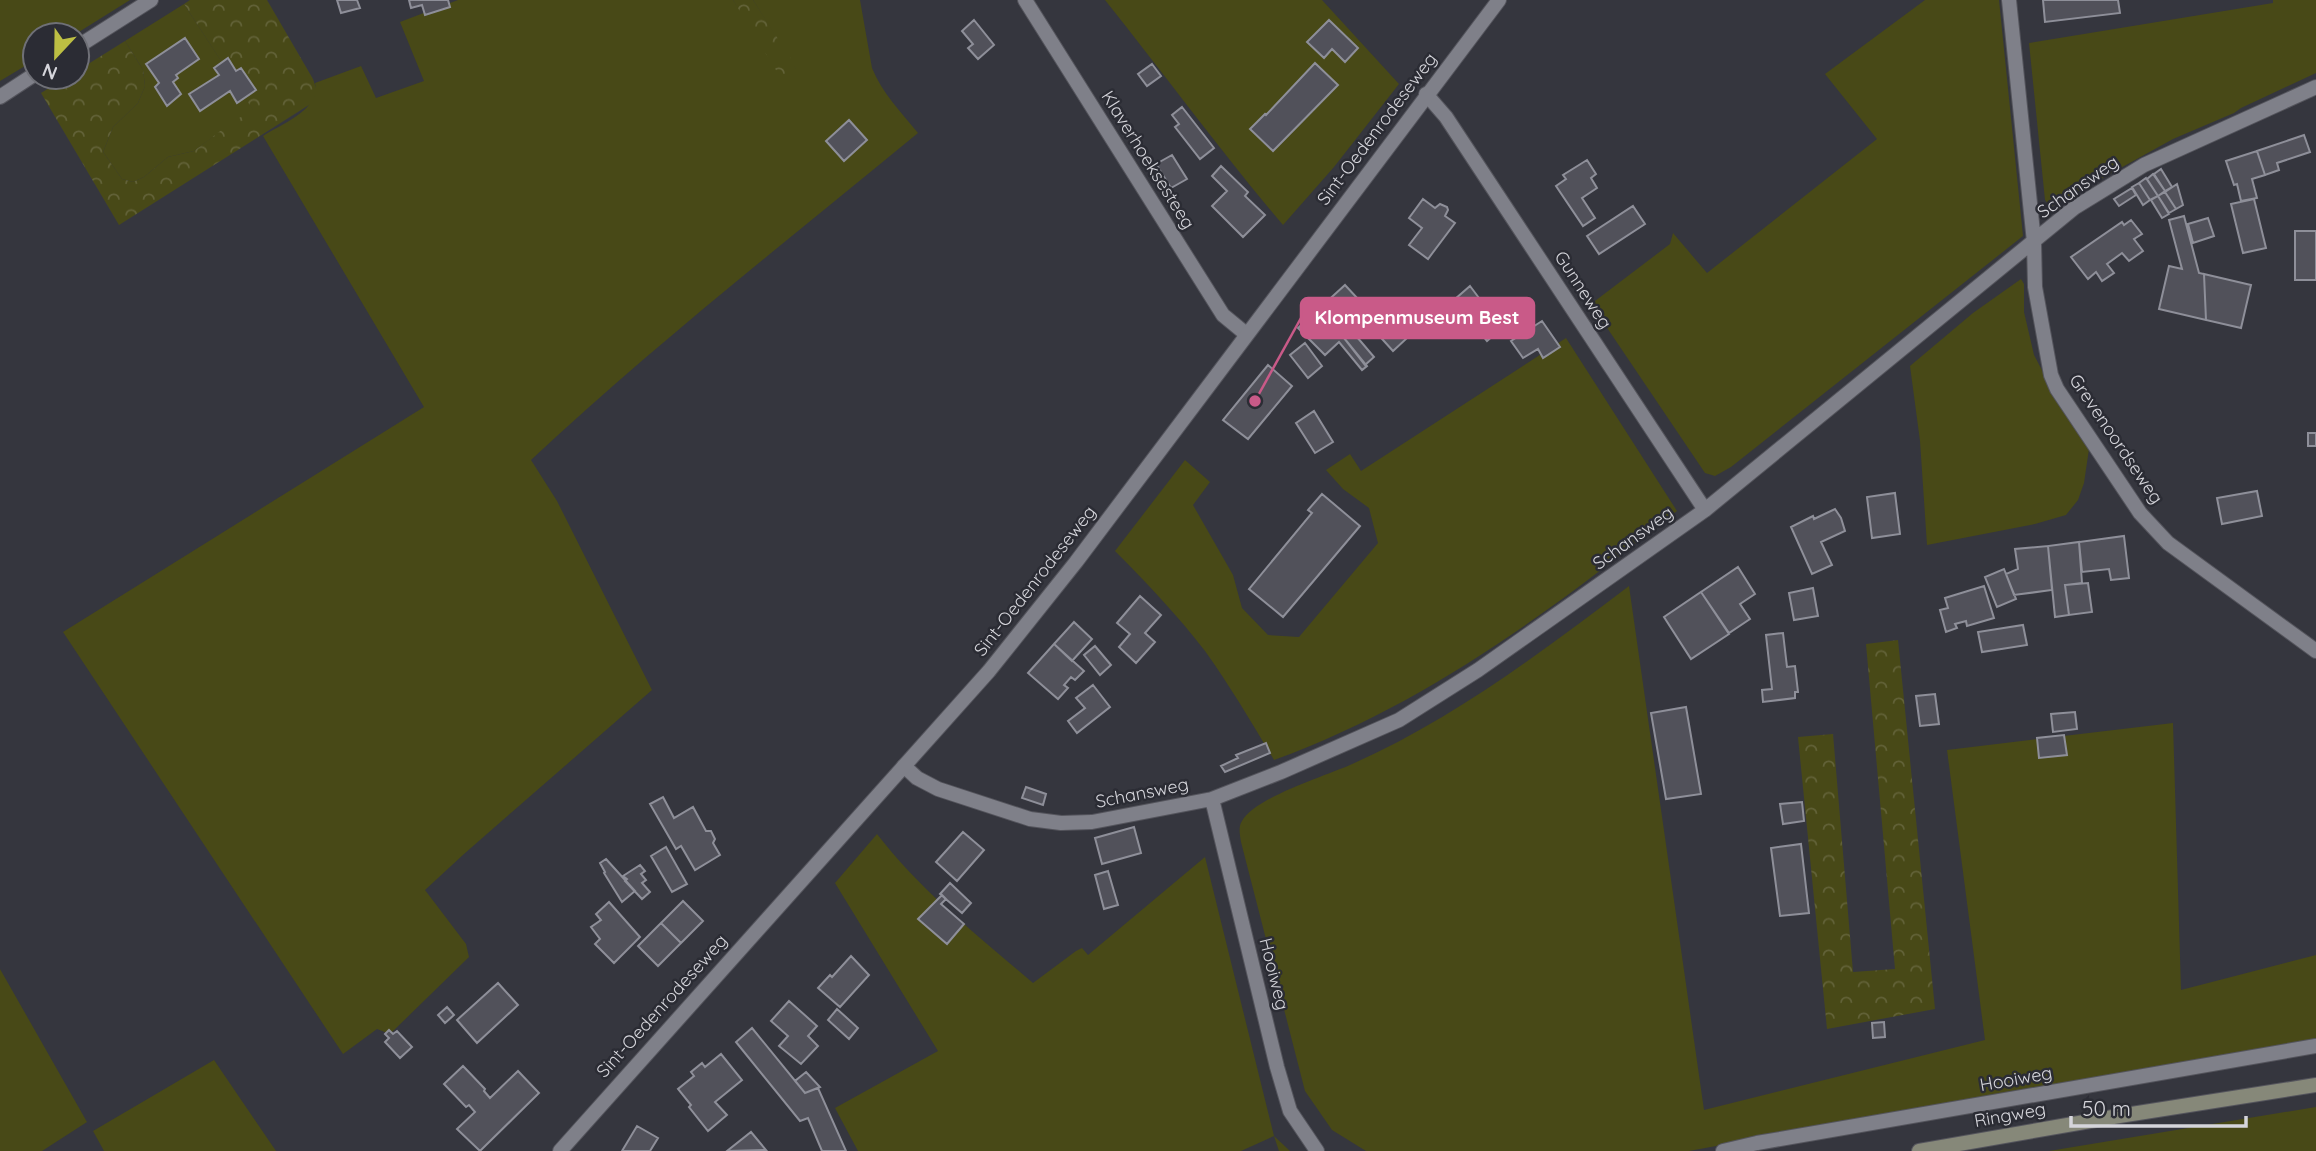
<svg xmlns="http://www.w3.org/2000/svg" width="2316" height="1151" font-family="Quicksand,sans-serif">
  <defs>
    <pattern id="forest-crowns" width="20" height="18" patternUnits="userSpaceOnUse" patternTransform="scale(1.75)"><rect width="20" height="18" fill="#484917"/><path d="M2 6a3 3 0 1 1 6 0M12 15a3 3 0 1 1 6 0" fill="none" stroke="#626238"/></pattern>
  </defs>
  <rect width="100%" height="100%" fill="#35363e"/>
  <path fill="#484917" d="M0 0H130L74 35H35V60L0 81Z
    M458 0H733L744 16 796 69 753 0H860L872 68C882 93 901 112 918 133 788 240 654 345 531 460L557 501 652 690 464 854 425 890 466 944 469 957 390 1034 377 1029 343 1054 63 632 424 407 263 136C282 124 321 109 315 83L361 66 376 98 424 81 400 22Z
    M1105 0H1322L1399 84 1334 167 1283 225C1221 152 1165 75 1105 0Z
    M1925 0H1999L2023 236 1731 467 1715 476 1705 473 1591 304 1670 244 1673 233 1707 273 1877 139 1825 74Z
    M2273 0H2316V73L2241 108 2234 113 2173 139 2050 207 2045 200 2029 43 2273 3Z
    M184 4 254 111 232 123 194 151 168 157 144 177 133 182 122 179 103 152 113 127 138 103 145 86 143 70 125 41Z
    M2021 279 2024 284V312L2034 355 2054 393 2089 449 2084 483 2078 500 2066 515 2035 524 1927 545 1920 441 1910 366 1973 313Z
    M1566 338 1677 511C1552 610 1425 705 1274 760 1252 723 1230 686 1205 651 1178 616 1147 583 1115 551L1185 460 1210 482 1193 505 1233 575 1242 608 1268 635 1299 637 1378 543 1369 508 1343 489 1326 470 1350 454 1361 471Z
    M1629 586 1704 1110 1985 1040 1947 750 2173 723 2181 990 2316 955V1040L2009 1092 1689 1151H1366L1332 1130 1305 1091 1241 842C1240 835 1238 827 1242 821 1254 798 1325 776 1350 765 1452 720 1540 653 1629 586Z
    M877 834C921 891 978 936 1033 983L1076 951 1082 948 1088 955 1205 857 1274 1136 1290 1151H1279L1274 1136 1241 1151H858L835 1108 938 1051 835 883Z
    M0 969 87 1122 42 1151H0Z
    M214 1060 276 1151H104L93 1131Z
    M2316 1107V1151H2049Z"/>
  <path fill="url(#forest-crowns)" d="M190 0H267L313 79 317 91 312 103 119 225 41 93 67 77H77V71L125 41 143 70 145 86 138 103 113 127 103 152 122 179 133 182 144 177 168 157 194 151 232 122 253 110 184 4Z
    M733 0H753L793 62 796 69 795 74 782 80Z
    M1898 640 1935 1009 1827 1029 1798 737 1833 734 1853 972 1895 969 1866 644Z"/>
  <path fill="#51515a" stroke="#8e8f99" stroke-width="2" d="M337 0H357L360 8 341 13Z
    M409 0H448L450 7 425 15 422 5 411 8Z
    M2043 0H2118L2120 13 2045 22Z
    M974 20 994 45 978 59 968 48 973 44 962 31Z
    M1329 20 1358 48 1345 62 1332 49 1324 58 1307 42Z
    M185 38 199 59 176 75 178 78 173 82 181 94 167 106 155 87 159 83 146 64Z
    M228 58 236 71 241 68 256 90 237 103 230 91 200 111 189 94 219 75 214 68Z
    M1315 63 1338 85 1273 151 1250 129 1265 114 1266 115Z
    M1152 64 1161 76 1147 86 1138 74Z
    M1182 107 1214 148 1200 159 1175 127 1179 124 1172 115Z
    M849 120 867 140 844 161 826 141Z
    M2304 135 2310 152 2277 163 2279 170 2265 175 2257 151Z
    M2257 151 2265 175 2252 179 2257 198 2241 201 2237 184 2234 185 2226 161Z
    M1172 155 1187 179 1171 188 1156 164Z
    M1587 160 1596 174 1591 178 1597 188 1582 198 1595 218 1583 226 1556 186 1566 179 1563 175Z
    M1221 166 1248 192 1245 196 1265 215 1243 237 1212 206 1227 191 1212 176Z
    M2161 169 2172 187 2165 191 2154 174Z
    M2153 174 2165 191 2158 196 2147 179Z
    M2146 178 2158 196 2150 200 2139 183Z
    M2139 183 2150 200 2143 205 2132 187Z
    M2177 184 2183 205 2176 209 2165 192Z
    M2132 188 2136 195 2119 206 2114 199Z
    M2165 192 2176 209 2169 213 2158 196Z
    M2158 196 2169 214 2162 218 2151 200Z
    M1423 199 1435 208 1440 204 1447 207 1448 210 1445 216 1455 223 1428 259 1409 245 1422 228 1409 218Z
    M2254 199 2266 248 2243 253 2231 204Z
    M1633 206 1645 224 1599 254 1587 236Z
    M2184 216 2199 273 2204 274 2206 320 2159 309 2169 266 2182 269 2169 220Z
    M2208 218 2214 236 2193 243 2188 224Z
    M2131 220 2142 234 2134 239 2143 251 2129 261 2122 253 2107 264 2114 273 2102 281 2096 272 2088 279 2071 257 2122 222 2124 225Z
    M2295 231H2316V280H2295Z
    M2204 274 2251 285 2241 328 2206 320Z
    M1345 285 1371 313 1351 330 1374 357 1365 365 1344 338 1349 333 1323 305Z
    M1470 286 1485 306 1469 319 1454 300Z
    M1323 305 1349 333 1344 338 1367 366 1362 370 1339 342 1325 355 1298 328Z
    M1485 306 1503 327 1487 341 1469 319Z
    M1388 318 1406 339 1393 351 1374 330Z
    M1542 321 1560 347 1543 358 1538 349 1523 358 1511 341Z
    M1305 343 1322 366 1308 378 1290 355Z
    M1268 365 1292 386 1248 439 1223 420Z
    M1314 411 1333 442 1315 453 1296 423Z
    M2308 433H2316V446H2308Z
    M2257 491 2262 516 2222 524 2217 498Z
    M1895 493 1900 534 1872 538 1867 497Z
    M1322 494 1360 526 1283 617 1249 589 1312 513 1308 510Z
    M1835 509 1841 518 1845 531 1821 542 1832 565 1812 574 1791 527 1813 516 1814 519Z
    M2124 536 2129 578 2111 580 2109 569 2082 572 2079 542Z
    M2079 542 2082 583 2065 585 2069 615 2055 617 2048 546Z
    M2048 546 2052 590 2014 595 2006 574 2018 569 2015 549Z
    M1738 567 1755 594 1740 604 1750 619 1729 633 1701 592Z
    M2004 569 2016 599 1997 607 1985 577Z
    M2088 583 2092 612 2069 615 2065 585Z
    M1984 586 1994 618 1967 626 1966 621 1955 624 1957 628 1946 632 1940 610 1948 608 1945 598Z
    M1813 588 1818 616 1794 620 1789 593Z
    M1701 592 1729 634 1691 659 1664 617Z
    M1140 596 1161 615 1145 633 1155 642 1136 663 1119 647 1130 634 1117 623Z
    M1074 622 1092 639 1072 661 1054 644Z
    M2023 625 2027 645 1982 652 1978 632Z
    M1783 633 1787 667 1795 666 1798 692H1795V698L1763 702 1762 690 1772 689 1766 635Z
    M1054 644 1084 671 1075 680 1071 677 1064 685 1068 688 1058 699 1028 673Z
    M1095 646 1111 665 1100 675 1084 655Z
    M1093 685 1110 707 1077 733 1068 721 1085 708 1076 698Z
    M1935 694 1939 724 1920 726 1916 696Z
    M1686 707 1701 794 1666 799 1651 713Z
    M2075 712 2077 729 2053 732 2051 714Z
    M2064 735 2067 755 2039 758 2037 738Z
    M1266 743 1270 753 1225 772 1221 766 1238 758 1236 755Z
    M1026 787 1046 794 1043 805 1022 798Z
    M663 797 674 818 693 807 706 831H711L715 839 713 843 720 855 695 870 681 846 676 849 650 804Z
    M1802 802 1804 821 1783 824 1780 804Z
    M1134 827 1141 853 1102 864 1095 838Z
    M963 832 984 850 957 881 936 862Z
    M1801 844 1809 913 1780 916 1771 848Z
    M666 847 687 884 672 892 651 856Z
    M606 859 635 891 622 902 604 873 605 872 600 863Z
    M640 865 645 871 641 874 646 880 642 883 650 892 642 899 625 881 627 879 623 876Z
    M1108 871 1118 905 1104 909 1095 875Z
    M950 883 971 903 962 913 940 894Z
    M942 895 946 899 941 904 964 924 947 944 918 919Z
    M683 901 703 921 681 943 661 923Z
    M609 902 640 937 614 963 595 944 600 939 591 927 601 920 596 914Z
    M661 923 681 943 658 966 638 946Z
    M851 956 869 975 840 1007 818 988 830 975 832 977Z
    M498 983 518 1005 477 1043 457 1020Z
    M789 1001 817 1026 808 1036 818 1046 801 1064 779 1046 788 1036 771 1021Z
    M447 1007 454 1015 445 1023 438 1015Z
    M837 1009 858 1028 849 1039 828 1020Z
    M1884 1022 1885 1037 1873 1038 1872 1023Z
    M752 1028 805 1093 818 1088 846 1151H822L808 1118 800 1121 736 1042Z
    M389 1030 393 1034 397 1031 412 1047 400 1058 385 1042 389 1038 385 1034Z
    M721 1054 742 1080 715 1102 727 1115 708 1131 689 1107 691 1105 678 1089 694 1076 691 1072 702 1063 705 1067Z
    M463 1066 485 1089 484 1091 490 1098 518 1071 539 1093 480 1151 457 1129 475 1112 469 1105 466 1107 444 1084Z
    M806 1072 820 1087 805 1093 795 1081Z
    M637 1126 658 1138 650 1151H622Z
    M751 1132 766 1150 727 1151Z"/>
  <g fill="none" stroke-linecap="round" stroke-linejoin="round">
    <defs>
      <path id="minor" d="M1025 0 1223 315 1246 334
        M2009 0 2034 242 2035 287 2051 375 2057 389 2140 513 2168 543 2316 651
        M77 47 151 0
        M1426 94 1446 117 1705 510
        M0 97 35 74
        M904 766 917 778 938 789 1030 819 1061 823 1092 822 1212 799 1281 772 1399 720 1478 670 1705 510 2074 208 2144 165 2316 87
        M1212 799 1277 1067 1290 1111 1317 1151
        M1723 1151 1757 1143 2316 1046"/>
      <path id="tertiary" d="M560 1151 989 671 1076 562 1499 0"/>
      <path id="secondary" d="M1919 1151 2119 1116 2316 1085"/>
    </defs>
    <use href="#minor" stroke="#54545c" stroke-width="16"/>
    <use href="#tertiary" stroke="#54545c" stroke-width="16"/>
    <use href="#secondary" stroke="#54545c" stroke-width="16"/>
    <use href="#minor" stroke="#7f8089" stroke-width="14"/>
    <use href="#tertiary" stroke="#7f8089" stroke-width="14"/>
    <use href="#secondary" stroke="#868879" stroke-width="14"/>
  </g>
  <g text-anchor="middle" stroke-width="5" stroke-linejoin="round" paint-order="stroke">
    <g font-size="18" fill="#d5d5db" stroke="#2b2c34">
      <text transform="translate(1377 129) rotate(-53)" y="6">Sint-Oedenrodeseweg</text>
      <text transform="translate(1148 160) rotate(58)" y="6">Klaverhoeksesteeg</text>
      <text transform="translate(2078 187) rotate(-35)" y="6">Schansweg</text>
      <text transform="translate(1583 290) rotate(57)" y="6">Gunneweg</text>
      <text transform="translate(2116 439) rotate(56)" y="6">Grevenoordseweg</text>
      <text transform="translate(1633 538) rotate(-36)" y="6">Schansweg</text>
      <text transform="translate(1035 581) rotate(-52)" y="6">Sint-Oedenrodeseweg</text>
      <text transform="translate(1142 793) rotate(-11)" y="6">Schansweg</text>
      <text transform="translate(1274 974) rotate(76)" y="6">Hooiweg</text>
      <text transform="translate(662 1006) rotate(-48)" y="6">Sint-Oedenrodeseweg</text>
      <text transform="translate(2016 1079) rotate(-10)" y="6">Hooiweg</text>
      <text transform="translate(2010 1115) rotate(-10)" y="6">Ringweg</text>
    </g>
  </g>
  <path fill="none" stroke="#c95a88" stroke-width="2.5" d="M1255 401L1301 318"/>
  <circle fill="#c95a88" stroke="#2b2c34" stroke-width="2.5" cx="1255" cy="401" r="7"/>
  <rect fill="#c95a88" stroke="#c95a88" stroke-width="2.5" x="1301" y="298" width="233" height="40" rx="7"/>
  <g font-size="19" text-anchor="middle" font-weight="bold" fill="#fff">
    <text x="1417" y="324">Klompenmuseum Best</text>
  </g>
  <g transform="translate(56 56) rotate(202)"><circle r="33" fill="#2b2c34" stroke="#6f7077" stroke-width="2"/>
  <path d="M0-5L12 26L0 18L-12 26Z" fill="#bdbf43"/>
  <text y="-10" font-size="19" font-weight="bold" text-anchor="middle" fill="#d5d5db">N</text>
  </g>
  <path d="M2071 1116v10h175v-10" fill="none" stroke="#d5d5db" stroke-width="3.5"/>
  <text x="2082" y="1116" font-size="21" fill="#d5d5db" stroke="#2b2c34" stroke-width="5" paint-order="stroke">50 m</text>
</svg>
